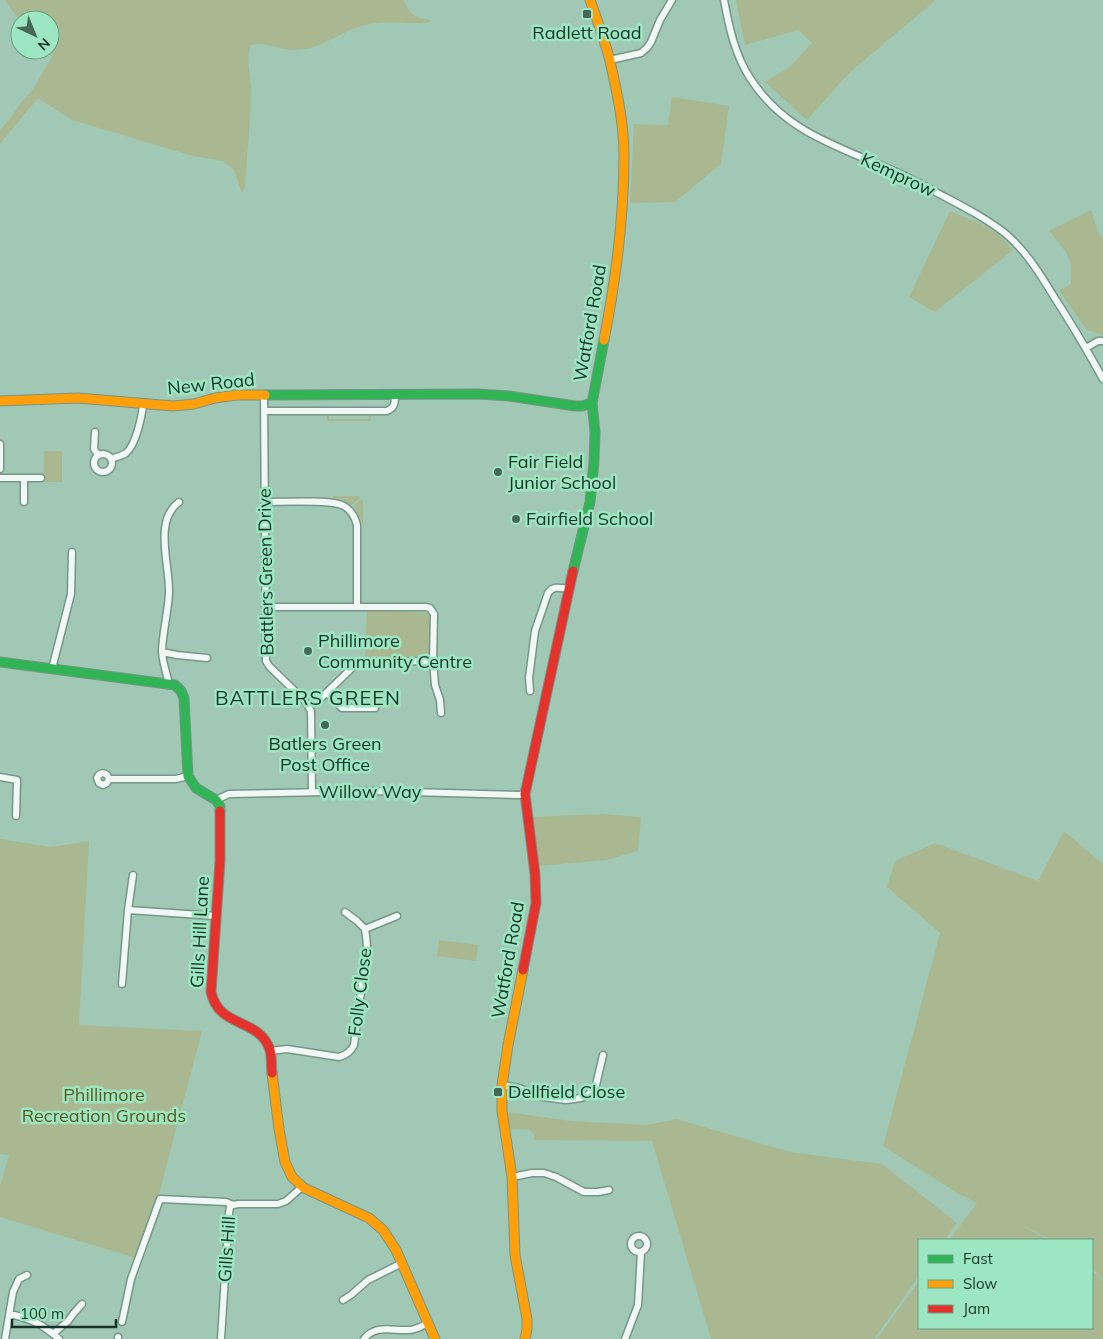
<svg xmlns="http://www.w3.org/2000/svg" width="1103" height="1339" font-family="Mulish,sans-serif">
  <rect width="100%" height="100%" fill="#a0c8b4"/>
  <path fill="#a9b891" d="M5 0H404C406 8 412 16 420 18 424 19 428 19 432 21 424 24 417 23 409 23 396 22 382 22 370 24 344 28 324 49 297 50 281 51 266 41 251 45 246 58 250 74 251 87 251 120 247 154 245 187L242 193 234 170 223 161 193 156 72 120 38 98 0 144V130L10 119 20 104 33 89 52 57 45 50H50V20L20 21Z
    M736 0H936L850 72 807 120 765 82 791 66 812 43 798 30 745 45Z
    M672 97 729 106 721 164 675 202 630 203 634 124 668 125Z
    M1091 210 1098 232 1103 238V335L1087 330 1059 291 1071 284V264L1066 252 1049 231Z
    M950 211 984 225 999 235 1013 250 935 312 909 297Z
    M327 413H329V419H369V413H371V421H327Z
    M44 451H62V482H43Z
    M333 496H359L360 498 352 505 343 499 333 498Z
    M361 499 363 501V526L359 515 354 506Z
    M367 610 428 613 431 616 429 655 425 658H365Z
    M602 814 641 817 638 851 607 860 538 866 532 817Z
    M1064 831 1103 864V1280L1092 1268V1240H1052L1013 1221 1049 1240H949L977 1203 959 1194 883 1146 940 933 887 887 895 861 935 843 1038 881Z
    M0 839 51 847 89 841 79 1025 202 1031 160 1190 136 1258 0 1217V1186L9 1155 0 1154Z
    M439 940 478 945 476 961 437 956Z
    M506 1112 571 1121 647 1125 676 1119 790 1152 882 1164 957 1223 945 1240H919V1276L874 1339H711L652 1141 534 1140V1134L528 1129 508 1130Z
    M1092 1270 1103 1282V1339H877L919 1281V1328H1092Z"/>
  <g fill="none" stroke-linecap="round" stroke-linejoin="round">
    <defs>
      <path id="street" d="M724 0C729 27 735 55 750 78 783 130 834 145 887 168 907 176 926 187 945 197 966 208 987 219 1006 234 1027 252 1042 277 1056 300 1073 326 1088 352 1103 379
        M610 60 641 53 647 48 651 42 660 20 672 0
        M1086 348 1098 341H1103
        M264 395 266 661 269 666 305 701 311 711 312 792
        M265 411H387C395 408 395 402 395 395
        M95 432 94 449 98 455
        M0 444V469
        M94 463a9 9 0 1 1 18 0a9 9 0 1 1-18 0Z
        M111 459C116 457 122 456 126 453 136 445 142 416 143 404
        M0 478H41
        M24 502V479
        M265 502C281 502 332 499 344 506 351 510 355 517 357 525V607
        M265 607H426L430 608 434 614 433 661 358 662 319 700 308 706
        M162 652 177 655 207 658
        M433 661 435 685 440 700 441 713
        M52 669 71 594 72 552
        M169 685C167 673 162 662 162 650 163 631 168 612 169 593 170 565 153 521 179 502
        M530 691 529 678 535 631 548 593C554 585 560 588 569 589
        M327 693 342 708H375
        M0 777 17 780 16 816
        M109 779 107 775C103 772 99 773 97 778L99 783 103 785 107 783 109 779H176L188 776
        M216 800 229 794 374 791 519 795 525 794
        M128 910 216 916
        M365 929 397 916
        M122 984 128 910 133 875
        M270 1051 287 1049 339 1057C346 1055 351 1052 354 1045L367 946 366 936 365 929 357 921 345 912
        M502 1085 519 1088 543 1097 566 1100 581 1098 588 1095 596 1085 603 1055
        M512 1177 532 1173H544L556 1177 584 1192H598L609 1190
        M233 1205 238 1204H278L286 1201 302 1187
        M631 1244a8 8 0 1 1 16 0a8 8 0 1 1-16 0Z
        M343 1300 351 1295 368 1280 402 1263
        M10 1314C32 1319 42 1324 59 1339
        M122 1322 131 1279 160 1199 226 1202 233 1205
        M53 1334 68 1321 74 1313 82 1304
        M5 1339 13 1292 19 1279 27 1275
        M118 1339V1337
        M221 1339 229 1213 230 1207 233 1205
        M364 1339C375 1324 393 1331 409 1330 416 1330 422 1326 428 1323
        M625 1339 638 1305 641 1252"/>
      <path id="fast" d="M265 395 479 394 509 396 575 406H582L592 403
        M573 571 590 502 594 462 595 432 592 403 604 340
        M0 662 175 685 181 691 184 698 188 776 196 788 216 800 220 806V811"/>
      <path id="slow" d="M590 0C597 20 605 41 610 61 617 92 624 124 624 155 624 218 616 279 604 340
        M0 401 78 398 173 406 194 404 215 398 237 395H265
        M523 970 508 1045 502 1085V1111L512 1177 515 1255 527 1319V1329L525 1339
        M272 1073 279 1129 285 1162 292 1177 304 1188 369 1218 383 1230 396 1250 435 1339"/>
      <path id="jam" d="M220 811V861L211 992C219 1029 259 1017 270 1050 272 1057 271 1066 272 1073
        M523 970 536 903 535 874 525 794 573 571"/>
    </defs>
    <use href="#street" stroke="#769687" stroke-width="9"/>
    <use href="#fast" stroke="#769687" stroke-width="11"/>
    <use href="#slow" stroke="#769687" stroke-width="11"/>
    <use href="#jam" stroke="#769687" stroke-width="11"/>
    <use href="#street" stroke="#f1f7f4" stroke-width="6"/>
    <use href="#fast" stroke="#30b455" stroke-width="9"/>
    <use href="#slow" stroke="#ff9f0a" stroke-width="9"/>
    <use href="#jam" stroke="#e5322d" stroke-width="9"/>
  </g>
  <g fill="#476858" stroke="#9ce6c2" stroke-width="2">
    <rect x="582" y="9" width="10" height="10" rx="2.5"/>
    <circle cx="498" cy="472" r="5"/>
    <circle cx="516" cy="519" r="5"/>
    <circle cx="308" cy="651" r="5"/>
    <circle cx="325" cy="725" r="5"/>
    <rect x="493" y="1087" width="10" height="10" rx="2.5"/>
  </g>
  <g text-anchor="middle" stroke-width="5" stroke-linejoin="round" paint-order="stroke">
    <g font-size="18" fill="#173527" stroke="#9ce6c2" text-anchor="start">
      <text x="587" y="39" text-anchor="middle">Radlett Road</text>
      <text x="508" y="468">Fair Field<tspan x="508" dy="21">Junior School</tspan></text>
      <text x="526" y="525">Fairfield School</text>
      <text x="318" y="647">Phillimore<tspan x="318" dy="21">Community Centre</tspan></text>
      <text x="325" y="750" text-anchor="middle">Batlers Green<tspan x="325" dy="21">Post Office</tspan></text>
      <text x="508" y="1098">Dellfield Close</text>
    </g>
    <g font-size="18" fill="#173527" stroke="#9ce6c2">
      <text transform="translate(898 175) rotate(25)" y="6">Kemprow</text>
      <text transform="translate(590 323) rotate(-80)" y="6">Watford Road</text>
      <text transform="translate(211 384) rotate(-6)" y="6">New Road</text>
      <text transform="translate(266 572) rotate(-91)" y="6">Battlers Green Drive</text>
      <text x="370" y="798">Willow Way</text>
      <text transform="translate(200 932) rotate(-87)" y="6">Gills Hill Lane</text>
      <text transform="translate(508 960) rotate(-80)" y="6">Watford Road</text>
      <text transform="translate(360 992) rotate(-83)" y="6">Folly Close</text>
      <text transform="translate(227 1249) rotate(-86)" y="6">Gills Hill</text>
    </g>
    <g font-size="18" fill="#60591b" stroke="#9ce6c2">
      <text x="104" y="1101">Phillimore<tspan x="104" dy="21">Recreation Grounds</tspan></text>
    </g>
    <g font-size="20" letter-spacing="1" fill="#173527" stroke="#9ce6c2">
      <text x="308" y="705">BATTLERS GREEN</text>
    </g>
  </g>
  <rect x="918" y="1239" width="175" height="90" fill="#9ce6c2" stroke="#679f84"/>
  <rect x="928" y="1255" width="25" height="8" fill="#30b455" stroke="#679f84"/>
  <text x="963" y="1264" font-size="15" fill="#173527">Fast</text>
  <rect x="928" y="1280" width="25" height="8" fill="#ff9f0a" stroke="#679f84"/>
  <text x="963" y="1289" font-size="15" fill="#173527">Slow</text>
  <rect x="928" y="1305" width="25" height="8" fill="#e5322d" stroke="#679f84"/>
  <text x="963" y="1314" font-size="15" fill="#173527">Jam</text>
  <g transform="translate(35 35) rotate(136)"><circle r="24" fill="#9ce6c2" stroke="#679f84"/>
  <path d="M0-4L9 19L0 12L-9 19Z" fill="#476858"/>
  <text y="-8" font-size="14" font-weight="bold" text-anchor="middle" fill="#173527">N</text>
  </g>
  <path d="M12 1319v8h104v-8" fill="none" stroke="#173527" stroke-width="2.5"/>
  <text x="20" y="1319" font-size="15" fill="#173527" stroke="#9ce6c2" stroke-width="4" paint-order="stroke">100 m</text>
</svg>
